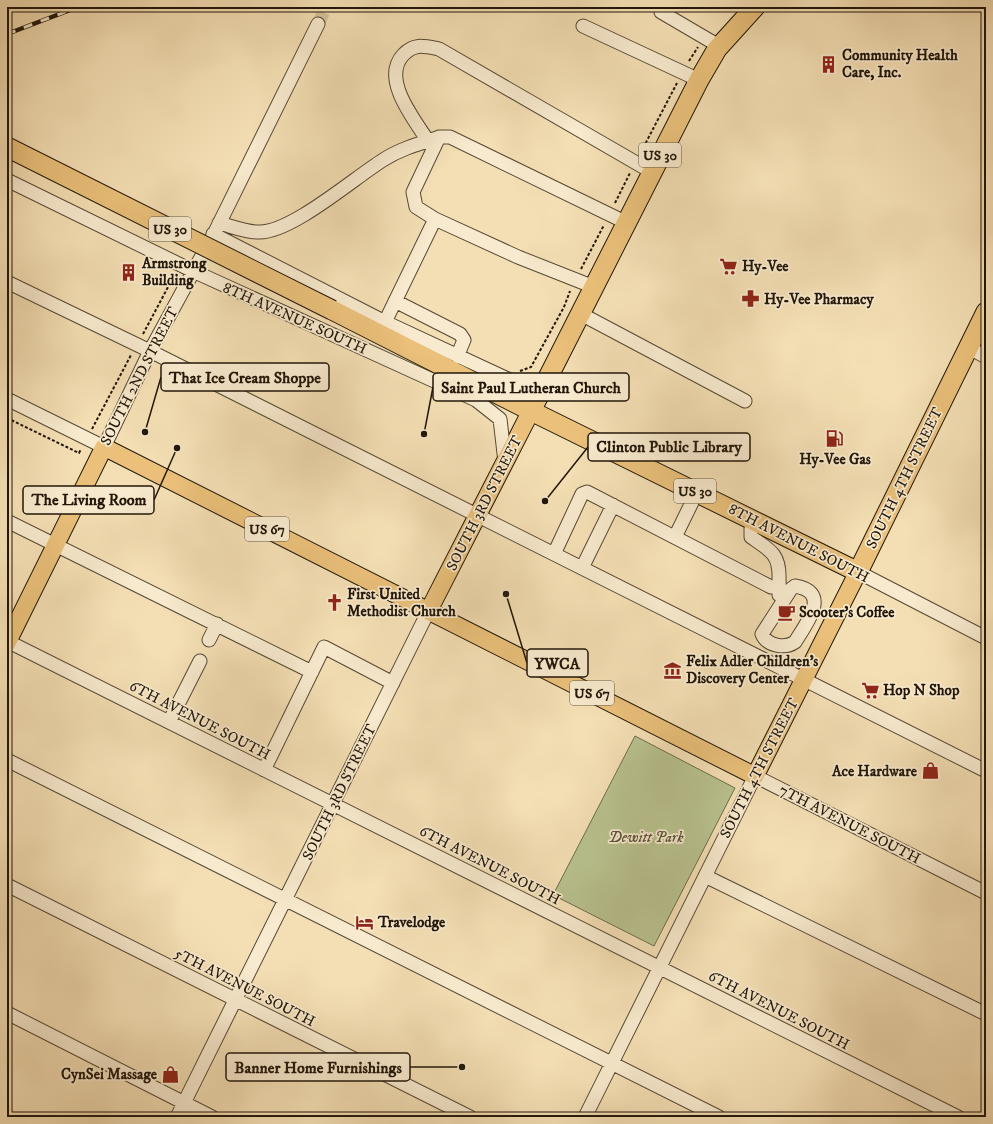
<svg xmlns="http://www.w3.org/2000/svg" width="993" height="1124" font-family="'IM FELL DW Pica',serif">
  <rect width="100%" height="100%" fill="#f4dfb4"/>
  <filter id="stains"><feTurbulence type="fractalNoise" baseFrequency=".005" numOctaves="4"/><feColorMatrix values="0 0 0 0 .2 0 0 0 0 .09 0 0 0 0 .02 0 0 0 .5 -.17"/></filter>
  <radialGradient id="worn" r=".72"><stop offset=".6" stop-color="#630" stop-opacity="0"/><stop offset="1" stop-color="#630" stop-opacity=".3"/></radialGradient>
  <path fill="#b8c28f" stroke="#6c6c4c" d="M635 736 735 788 654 946 553 895Z"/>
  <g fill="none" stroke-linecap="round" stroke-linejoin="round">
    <path stroke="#d4c19a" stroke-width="13" stroke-dasharray="13 6" stroke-linecap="butt" d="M318 24 326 7"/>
    <defs>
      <path id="minor" d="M661 12 719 46
        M583 26 699 80
        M428 141C414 119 381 79 403 55 414 43 424 46 439 49L652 172
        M7 180 193 271 476 400 500 419 505 462
        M219 223C231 226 245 232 258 232 290 234 354 178 383 160 400 149 418 144 437 138
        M213 234 385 322 540 394
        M7 282 150 351 986 771
        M594 287 518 257 435 219 416 207 413 192 439 137H450L627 223
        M395 301 460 334 464 340 457 357
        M581 314 745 401
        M385 322 435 219
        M968 347 986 357
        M7 399 104 447 150 351 216 230 318 24
        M7 521 312 672
        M756 521 751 529V537C770 550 780 554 779 579 779 584 780 590 779 595
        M675 537 697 492
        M554 554 582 494 587 492 771 587H779
        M582 568 613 505
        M858 572 986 638
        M795 586C832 592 806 624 795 642 785 649 767 646 762 634L791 589Z
        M209 640 217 624
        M7 641 958 1117
        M169 722 200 661
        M7 760 719 1117
        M264 770 324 647 393 683
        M705 876 986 1014
        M7 885 470 1117
        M7 1013 212 1117
        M177 1117 429 610
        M585 1117 755 776 986 893"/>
      <path id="major" d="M429 610 531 411
        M7 643 104 447 755 776 858 572"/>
      <path id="highway" d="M332 310 531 411 858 572 986 312
        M531 411 699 80 717 49 755 7"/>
    </defs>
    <use href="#minor" stroke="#564834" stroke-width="15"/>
    <use href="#major" stroke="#211609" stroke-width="19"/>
    <use href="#highway" stroke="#211609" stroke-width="21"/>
    <path stroke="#211609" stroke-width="2" stroke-dasharray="3 2" stroke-linecap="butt" d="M689 61 698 47
      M641 152 677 83
      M615 203 630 173
      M581 269 604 225
      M143 334 175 274
      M520 371 531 367 564 307 570 291
      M7 418 79 453 81 449
      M92 429 131 355"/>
    <use href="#minor" stroke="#f8eace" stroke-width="13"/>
    <use href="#major" stroke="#eac07a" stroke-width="17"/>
    <use href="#highway" stroke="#eac07a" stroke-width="19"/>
    <defs>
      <path id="rail" d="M7 34 78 7"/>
    </defs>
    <use href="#rail" stroke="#211609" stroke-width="4.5"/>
    <use href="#rail" stroke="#f8eace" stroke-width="3" stroke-dasharray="9" stroke-linecap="butt"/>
    <defs>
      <path id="highway-bridge" d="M7 147 332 310"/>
    </defs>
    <use href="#highway-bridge" stroke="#211609" stroke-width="21" stroke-linecap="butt"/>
    <use href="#highway-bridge" stroke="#eac07a" stroke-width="19"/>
  </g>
  <defs>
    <symbol id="building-bare" viewBox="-9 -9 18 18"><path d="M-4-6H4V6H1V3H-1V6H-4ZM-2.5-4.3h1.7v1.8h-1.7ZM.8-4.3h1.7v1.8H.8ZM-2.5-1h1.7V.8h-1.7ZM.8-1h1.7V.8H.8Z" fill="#8f2418" stroke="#f8eace" stroke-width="2.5" paint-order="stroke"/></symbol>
    <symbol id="supermarket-bare" viewBox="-9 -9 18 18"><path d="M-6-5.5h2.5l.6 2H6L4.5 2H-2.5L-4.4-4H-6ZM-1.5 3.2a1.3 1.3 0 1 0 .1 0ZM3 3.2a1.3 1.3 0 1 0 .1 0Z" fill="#8f2418" stroke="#f8eace" stroke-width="2.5" paint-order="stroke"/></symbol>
    <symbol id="pharmacy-bare" viewBox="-9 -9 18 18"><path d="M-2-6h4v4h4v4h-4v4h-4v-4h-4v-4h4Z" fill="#8f2418" stroke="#f8eace" stroke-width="2.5" paint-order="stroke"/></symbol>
    <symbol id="fuel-bare" viewBox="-9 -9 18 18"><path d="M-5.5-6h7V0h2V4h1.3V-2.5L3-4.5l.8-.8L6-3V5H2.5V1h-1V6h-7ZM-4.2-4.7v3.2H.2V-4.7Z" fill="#8f2418" stroke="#f8eace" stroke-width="2.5" paint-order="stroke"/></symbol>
    <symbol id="church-bare" viewBox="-9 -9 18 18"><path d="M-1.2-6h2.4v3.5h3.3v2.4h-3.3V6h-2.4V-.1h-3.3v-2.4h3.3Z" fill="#8f2418" stroke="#f8eace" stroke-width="2.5" paint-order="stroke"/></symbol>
    <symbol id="cafe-bare" viewBox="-9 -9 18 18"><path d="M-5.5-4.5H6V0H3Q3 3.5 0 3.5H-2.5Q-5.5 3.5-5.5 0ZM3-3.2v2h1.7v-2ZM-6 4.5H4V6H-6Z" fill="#8f2418" stroke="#f8eace" stroke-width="2.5" paint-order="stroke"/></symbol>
    <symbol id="museum-bare" viewBox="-9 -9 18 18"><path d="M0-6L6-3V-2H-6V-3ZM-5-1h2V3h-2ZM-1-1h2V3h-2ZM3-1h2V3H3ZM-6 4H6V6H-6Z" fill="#8f2418" stroke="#f8eace" stroke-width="2.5" paint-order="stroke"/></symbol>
    <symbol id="shop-bare" viewBox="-9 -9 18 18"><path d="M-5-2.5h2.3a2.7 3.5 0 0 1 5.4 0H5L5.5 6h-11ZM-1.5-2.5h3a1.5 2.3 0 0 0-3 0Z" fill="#8f2418" stroke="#f8eace" stroke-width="2.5" paint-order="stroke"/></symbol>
    <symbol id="hotel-bare" viewBox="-9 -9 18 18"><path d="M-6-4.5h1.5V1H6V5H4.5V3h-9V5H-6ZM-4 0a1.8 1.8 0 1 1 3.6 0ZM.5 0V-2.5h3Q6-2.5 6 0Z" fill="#8f2418" stroke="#f8eace" stroke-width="2.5" paint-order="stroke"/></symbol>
  </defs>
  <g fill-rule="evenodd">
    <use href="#building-bare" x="816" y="52" width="25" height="25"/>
    <use href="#supermarket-bare" x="716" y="254" width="25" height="25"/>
    <use href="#building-bare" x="116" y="260" width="25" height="25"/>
    <use href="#pharmacy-bare" x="738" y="286" width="25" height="25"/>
    <use href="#fuel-bare" x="822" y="426" width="25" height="25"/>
    <use href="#church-bare" x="322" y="590" width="25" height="25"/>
    <use href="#cafe-bare" x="774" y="600" width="25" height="25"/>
    <use href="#museum-bare" x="660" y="658" width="25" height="25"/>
    <use href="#supermarket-bare" x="858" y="678" width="25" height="25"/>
    <use href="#shop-bare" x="918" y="758" width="25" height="25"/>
    <use href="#hotel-bare" x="352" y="910" width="25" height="25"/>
    <use href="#shop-bare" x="158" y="1062" width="25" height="25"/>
  </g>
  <g text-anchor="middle" stroke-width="3.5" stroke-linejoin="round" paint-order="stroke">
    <g fill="#f8eace" stroke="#625644" stroke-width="1">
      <rect x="639" y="143" width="42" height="24" rx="3"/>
      <rect x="149" y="217" width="42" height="24" rx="3"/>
      <rect x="674" y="479" width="42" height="24" rx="3"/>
      <rect x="245" y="517" width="44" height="24" rx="3"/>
      <rect x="570" y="681" width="44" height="24" rx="3"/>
    </g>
    <g font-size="14" font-weight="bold" fill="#211609">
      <text x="660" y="160">US 30</text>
      <text x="170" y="234">US 30</text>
      <text x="695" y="496">US 30</text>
      <text x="267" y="534">US 67</text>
      <text x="592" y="698">US 67</text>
    </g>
    <g font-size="15" font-weight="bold" fill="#211609" stroke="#f8eace" text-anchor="start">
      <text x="842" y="60">Community Health<tspan x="842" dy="17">Care, Inc.</tspan></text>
      <text x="142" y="268">Armstrong<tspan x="142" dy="17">Building</tspan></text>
      <text x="742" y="271">Hy-Vee</text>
      <text x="764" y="304">Hy-Vee Pharmacy</text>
      <text x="835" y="464" text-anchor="middle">Hy-Vee Gas</text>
      <text x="347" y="599">First United<tspan x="347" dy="17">Methodist Church</tspan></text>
      <text x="799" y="617">Scooter's Coffee</text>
      <text x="686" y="666">Felix Adler Children's<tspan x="686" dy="17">Discovery Center</tspan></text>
      <text x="883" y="695">Hop N Shop</text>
      <text x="917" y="776" text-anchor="end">Ace Hardware</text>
      <text x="378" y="927">Travelodge</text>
      <text x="157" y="1079" text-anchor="end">CynSei Massage</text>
    </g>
    <g font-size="15" fill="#211609" stroke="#f8eace">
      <text transform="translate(295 318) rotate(24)" y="5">8TH AVENUE SOUTH</text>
      <text transform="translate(139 376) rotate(-63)" y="5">SOUTH 2ND STREET</text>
      <text transform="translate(904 478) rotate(-64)" y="5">SOUTH 4TH STREET</text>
      <text transform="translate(484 503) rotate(-63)" y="5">SOUTH 3RD STREET</text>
      <text transform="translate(799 543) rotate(27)" y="5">8TH AVENUE SOUTH</text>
      <text transform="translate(200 720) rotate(27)" y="5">6TH AVENUE SOUTH</text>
      <text transform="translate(759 768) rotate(-63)" y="5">SOUTH 4TH STREET</text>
      <text transform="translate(339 792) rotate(-64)" y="5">SOUTH 3RD STREET</text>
      <text transform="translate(850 824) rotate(27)" y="5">7TH AVENUE SOUTH</text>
      <text transform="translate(490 865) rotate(27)" y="5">6TH AVENUE SOUTH</text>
      <text transform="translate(245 987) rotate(27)" y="5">5TH AVENUE SOUTH</text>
      <text transform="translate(779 1010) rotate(27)" y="5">6TH AVENUE SOUTH</text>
    </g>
    <g font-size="15" font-style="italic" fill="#565238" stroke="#f8eace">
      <text x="646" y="842">Dewitt Park</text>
    </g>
  </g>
  <path fill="none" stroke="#211609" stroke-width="1.5" d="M145 432L161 377M424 434L433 387M545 501L588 447M177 448L154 500M506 594L527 663M462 1067L410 1067"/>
  <g fill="#211609" stroke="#f8eace" stroke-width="1.5">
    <circle cx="145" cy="432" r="4"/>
    <circle cx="424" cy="434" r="4"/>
    <circle cx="545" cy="501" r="4"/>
    <circle cx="177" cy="448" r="4"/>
    <circle cx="506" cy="594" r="4"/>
    <circle cx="462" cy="1067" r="4"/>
  </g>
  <g fill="#f8eace" stroke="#211609" stroke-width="1.5">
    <rect x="161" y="363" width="168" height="28" rx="4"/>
    <rect x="433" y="373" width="196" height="28" rx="4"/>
    <rect x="588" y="433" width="162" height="28" rx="4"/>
    <rect x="23" y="486" width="131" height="28" rx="4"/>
    <rect x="527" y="649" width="61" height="28" rx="4"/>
    <rect x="226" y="1053" width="184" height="28" rx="4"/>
  </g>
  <g font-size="16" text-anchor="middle" font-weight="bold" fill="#211609">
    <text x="245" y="383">That Ice Cream Shoppe</text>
    <text x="531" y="393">Saint Paul Lutheran Church</text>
    <text x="669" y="452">Clinton Public Library</text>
    <text x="89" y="505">The Living Room</text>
    <text x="557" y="669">YWCA</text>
    <text x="318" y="1073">Banner Home Furnishings</text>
  </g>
  <rect width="993" height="1124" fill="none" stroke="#f4dfb4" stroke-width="24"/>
  <rect x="8" y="8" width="977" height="1108" fill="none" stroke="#211609" stroke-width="2"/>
  <rect x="12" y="12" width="969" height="1100" fill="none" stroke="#211609"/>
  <rect width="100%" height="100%" filter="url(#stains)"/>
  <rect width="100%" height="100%" fill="url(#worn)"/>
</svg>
